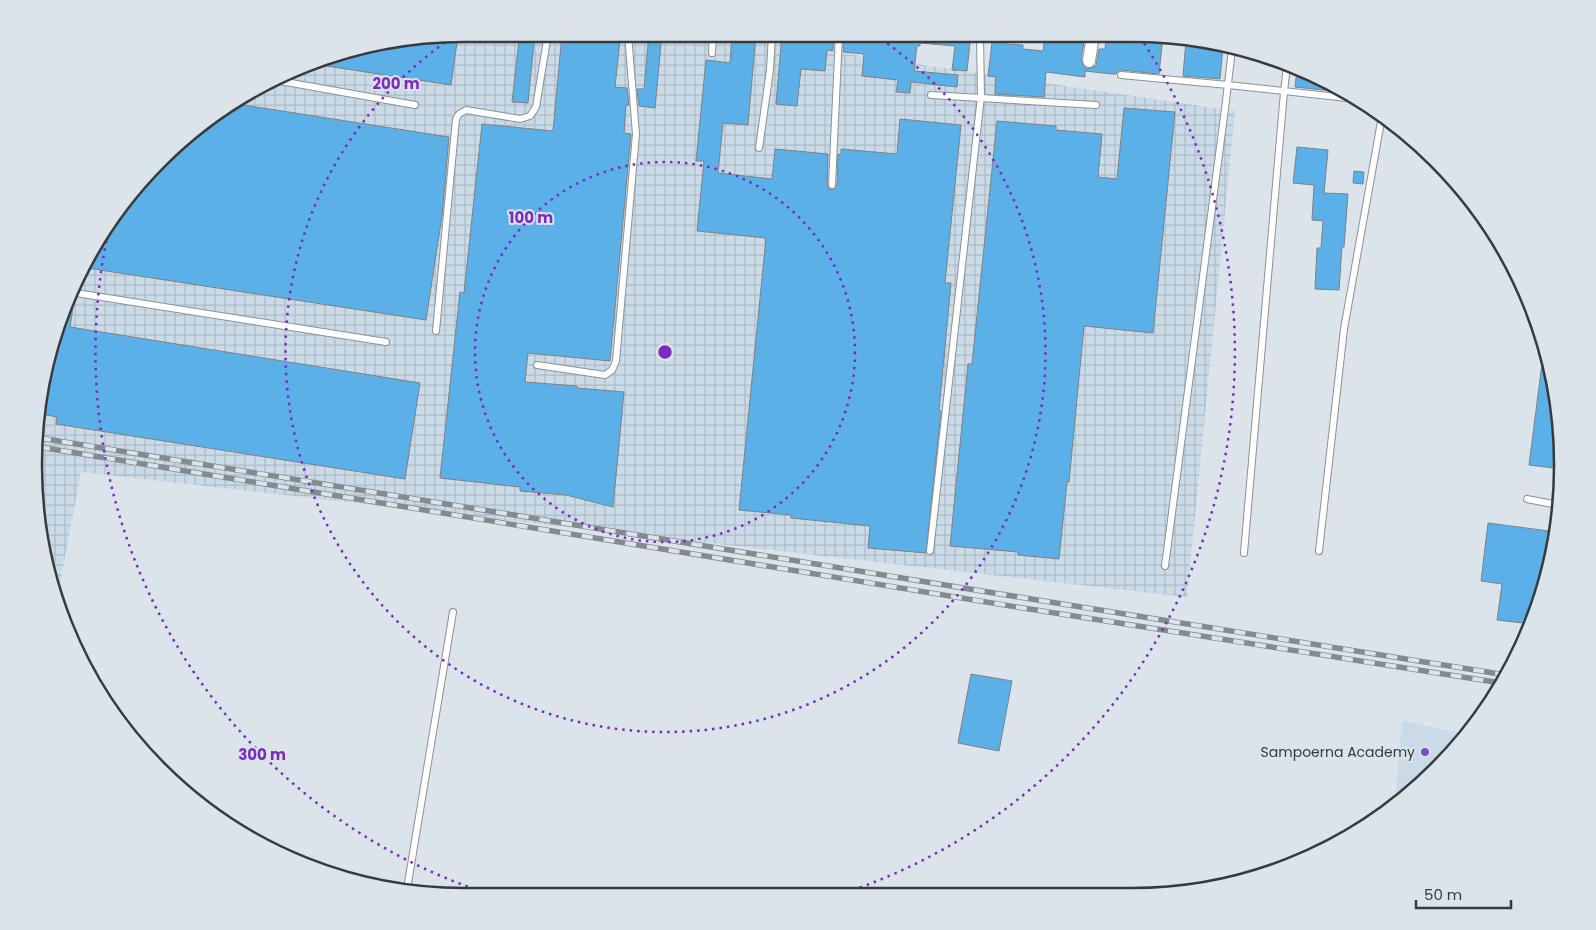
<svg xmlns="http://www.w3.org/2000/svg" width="1596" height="930" font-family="Poppins,sans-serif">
  <defs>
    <pattern id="industrial-grid" width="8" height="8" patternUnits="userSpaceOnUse" patternTransform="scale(1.25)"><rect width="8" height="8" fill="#cadae6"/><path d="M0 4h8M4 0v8" fill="none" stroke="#aebcc6"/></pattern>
  </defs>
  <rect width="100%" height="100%" fill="#dae4ea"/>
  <path fill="#cadae6" d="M1402 721 1466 734 1436 770 1395 802Z"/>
  <path fill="url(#industrial-grid)" d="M465 34H711L1235 111 1187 597 81 472 58 594 35 493 49 353 107 225 203 123 327 57Z"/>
  <path fill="#5cb0e8" stroke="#7a8288" d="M649 34H662L655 108 639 106 637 89H644Z
    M732 34H756L748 125 723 123 718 173 772 179 775 149 828 154 827 185 829 189 832 190 837 186 838 154 841 155V149L897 154 900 119 961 125 945 283H951L939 410 941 411 926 553 868 548 870 526 791 518V515L739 510 766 238 697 231 704 161H696L706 60 730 63Z
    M782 34H834L833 51 827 50 825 71 801 69 797 106 776 104Z
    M844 34H971L967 71 952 70 955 46 920 43V46H917L914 71 958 75 957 87 911 82 910 93 896 92 898 80 862 76 864 54 843 52Z
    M993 34H1008L1007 44 1023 45V49L1043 51 1045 35H1085L1081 60 1084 67 1088 69 1096 66 1099 49H1105L1106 36 1128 39 1129 35H1163L1159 74 1121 70 1118 71 1116 74H1112L1085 71V77L1046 72 1044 97 995 94 996 77 988 76Z
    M458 35 451 85 313 64 327 57Z
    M562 35 620 40 615 87 627 88 629 105H626L624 133 631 134 610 361 528 353 525 382 577 386V388L624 392 613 507 566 495 520 491V487L440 478 460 292 464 293 482 124 553 131Z
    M519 40 534 42 528 103 512 102Z
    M1186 40 1223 47 1220 79 1183 76Z
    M1297 70 1341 92 1295 87Z
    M237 104 449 137 442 216 426 320 87 268 107 225 203 123Z
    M1124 108 1175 112 1153 333 1084 326 1069 482H1067L1059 559 1018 555V552L950 546 968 364H972L997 121 1056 126V130L1102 134 1098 177 1117 179Z
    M1297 147 1328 150 1324 193 1348 194 1344 247H1342L1339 290 1315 289 1317 248H1321L1323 221 1312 220 1314 185 1293 183Z
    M1354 171 1364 172 1363 184 1353 183Z
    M70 306 73 307 70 327 420 383 405 479 56 424 57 417 42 414 49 353Z
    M1544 348 1554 381 1562 469 1529 465Z
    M1488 523 1549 531 1543 574H1546L1531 624 1497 620 1502 584 1481 581Z
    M971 674 1012 681 999 751 958 743Z"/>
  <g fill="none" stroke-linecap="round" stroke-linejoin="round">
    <defs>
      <path id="lane" d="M712 53 713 34
        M1121 75 1228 85 1356 99
        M280 81 415 105
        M931 95 1096 105
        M759 148 770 70 772 34
        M832 185 839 34
        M76 293 386 342
        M436 331 456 119 459 114 466 110 520 119 530 116 536 107 548 34
        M537 365 605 375 612 370 616 361 636 134 628 34
        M1527 499 1558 505
        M930 551 979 114 981 97 980 34
        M1319 551 1344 329 1382 116
        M1244 553 1284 92 1287 65
        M1165 566 1226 101 1232 49
        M407 889 453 612
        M955 895 956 891"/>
      <path id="street" d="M1089 61 1093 35"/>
    </defs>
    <use href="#lane" stroke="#899298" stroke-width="8"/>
    <use href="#street" stroke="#899298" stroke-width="14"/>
    <use href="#lane" stroke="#fff" stroke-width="6"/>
    <use href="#street" stroke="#fff" stroke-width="12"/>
    <defs>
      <path id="rail" d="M40 438 1025 598 1506 675
        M39 447 1023 608 1501 683"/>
    </defs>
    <use href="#rail" stroke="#848b8f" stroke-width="5.5"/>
    <use href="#rail" stroke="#dae4ea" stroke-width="4" stroke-dasharray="11" stroke-linecap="butt"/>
  </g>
  <g fill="none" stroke="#7b2cbf" stroke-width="2.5" stroke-dasharray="2.5 5">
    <circle cx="665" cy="352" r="190"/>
    <path d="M875 35A380 380 0 1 1 453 37"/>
    <path d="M489 894A570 570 0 0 1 110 224M1140 37A570 570 0 0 1 841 894"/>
  </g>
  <circle fill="#804fc8" stroke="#dae4ea" stroke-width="2" cx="1425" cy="752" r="5"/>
  <g text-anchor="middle" stroke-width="4" stroke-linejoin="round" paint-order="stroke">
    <g font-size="14" fill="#373b3e" stroke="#dae4ea" text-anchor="end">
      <text x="1415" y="757">Sampoerna Academy</text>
    </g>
  </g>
  <path d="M0 0H1596V930H0ZM464 42H1132A422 422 0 0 1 1554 464V466A422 422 0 0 1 1132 888H464A422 422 0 0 1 42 466V464A422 422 0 0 1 464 42Z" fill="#dae4ea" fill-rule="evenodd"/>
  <path fill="none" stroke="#373b3e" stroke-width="2.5" d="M464 42H1132A422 422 0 0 1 1554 464V466A422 422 0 0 1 1132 888H464A422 422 0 0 1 42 466V464A422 422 0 0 1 464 42Z"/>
  <circle cx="665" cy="352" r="8" fill="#7b2cbf" stroke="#dae4ea" stroke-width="2.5"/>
  <g font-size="15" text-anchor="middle" font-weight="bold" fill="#7b2cbf" stroke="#dae4ea" stroke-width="4" stroke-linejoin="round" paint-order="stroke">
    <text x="396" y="89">200 m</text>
    <text x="531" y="223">100 m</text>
    <text x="262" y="760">300 m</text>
  </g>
  <path d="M1416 900v8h95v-8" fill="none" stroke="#373b3e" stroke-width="2.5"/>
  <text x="1424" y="900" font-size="15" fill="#373b3e" stroke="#dae4ea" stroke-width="4" paint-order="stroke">50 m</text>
</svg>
